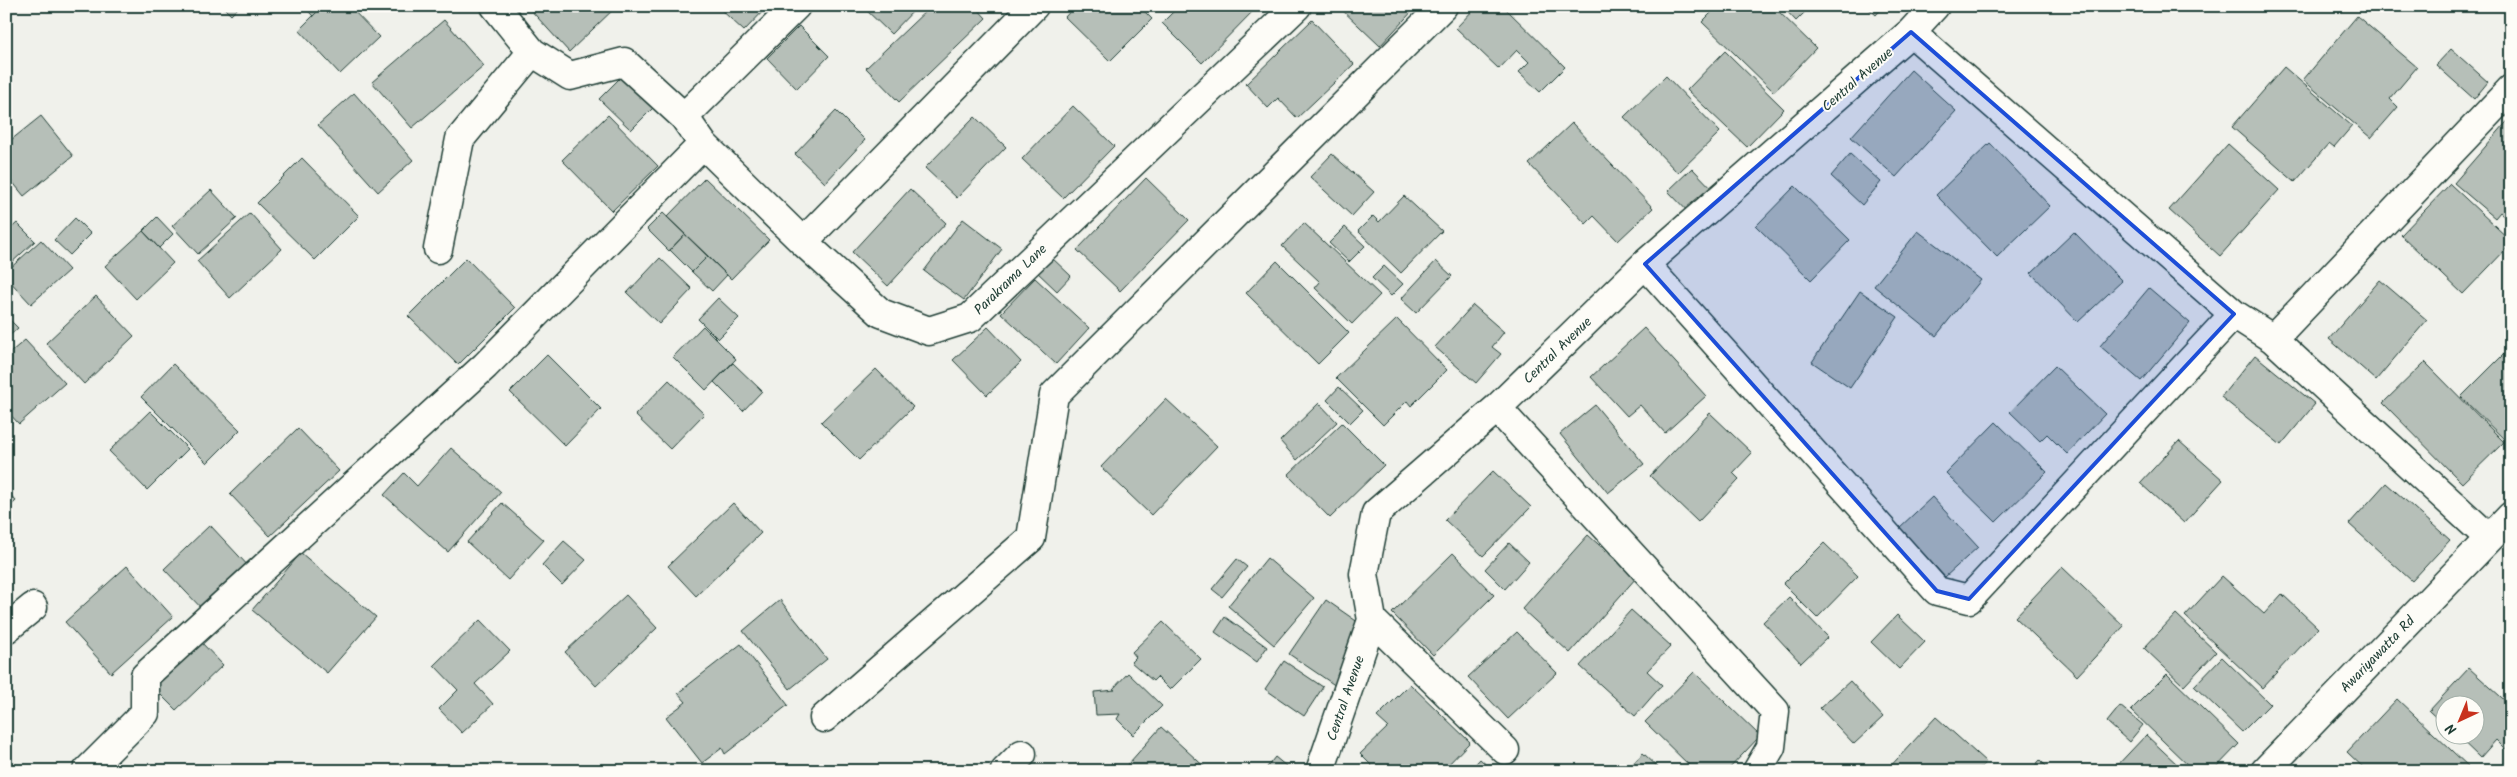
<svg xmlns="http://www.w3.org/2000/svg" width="2517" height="777" font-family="Kalam,sans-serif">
  <rect width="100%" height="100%" fill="#f0f1eb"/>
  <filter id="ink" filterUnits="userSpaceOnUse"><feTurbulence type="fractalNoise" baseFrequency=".02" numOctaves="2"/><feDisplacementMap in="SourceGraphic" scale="10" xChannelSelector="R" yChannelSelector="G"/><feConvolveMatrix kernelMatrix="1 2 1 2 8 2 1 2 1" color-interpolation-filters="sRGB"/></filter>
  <g filter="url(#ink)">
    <path fill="#b6bfb8" stroke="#1f3d34" d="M222 6H240L231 15Z
      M303 6H323L313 16Z
      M323 6H349L379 37 340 74 299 30Z
      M527 6H617L569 52Z
      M717 6H768L744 31Z
      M862 6H918L891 34Z
      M931 6H975L986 18 899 102 866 68Z
      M1075 6H1139L1152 19 1110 61 1065 17Z
      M1179 6H1258L1202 63 1162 23Z
      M1338 6H1417L1380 46Z
      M1477 6H1503L1565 67 1540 92 1519 72 1529 62 1517 50 1499 69 1456 28Z
      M1718 6H1773L1816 48 1774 92 1702 22Z
      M1782 6H1811L1796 21Z
      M1866 6H1884L1876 15Z
      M2357 16 2417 67 2390 99 2398 107 2371 138 2303 80Z
      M444 20 484 66 412 128 372 82Z
      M1312 20 1354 64 1297 118 1278 98 1268 108 1246 84Z
      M799 26 829 56 797 89 767 58Z
      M2451 49 2488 82 2474 99 2436 65Z
      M1725 51 1784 109 1747 147 1687 90Z
      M2284 67 2352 126 2334 147 2329 143 2295 182 2232 127Z
      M1911 70 1956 111 1896 177 1851 137Z
      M1666 76 1720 132 1678 173 1624 117Z
      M621 77 653 108 631 130 599 99Z
      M354 93 413 160 378 192 318 125Z
      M1073 106 1114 146 1063 198 1022 159Z
      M836 111 865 140 825 183 795 154Z
      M608 115 658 166 612 211 562 160Z
      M41 116 73 156 24 196 6 174V144Z
      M975 117 1006 147 957 198 925 168Z
      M2511 117V222L2500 212 2495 218 2454 183Z
      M1572 123 1653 208 1618 241 1594 216 1586 224 1529 164Z
      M1990 143 2050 206 1997 257 1936 195Z
      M2228 144 2279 190 2220 256 2169 210Z
      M1332 154 1374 192 1352 216 1310 177Z
      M1850 154 1881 182 1862 205 1831 176Z
      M302 158 359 216 315 260 257 203Z
      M1692 168 1718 195 1694 218 1668 191Z
      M705 178 769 240 731 279 667 217Z
      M1146 178 1189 220 1120 291 1077 250Z
      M2450 184 2511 241V244L2463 294 2401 235Z
      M1795 186 1850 240 1811 280 1756 226Z
      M910 189 946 223 888 286 852 252Z
      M211 190 237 218 198 254 172 226Z
      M1404 196 1442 231 1401 273 1358 231 1373 216 1379 222Z
      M250 213 282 249 230 298 197 261Z
      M663 213 685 234 669 251 647 229Z
      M157 217 173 234 159 248 143 231Z
      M75 218 91 234 70 255 54 240Z
      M963 219 1002 249 964 300 924 271Z
      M17 223 35 241 8 266 6 263V233Z
      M1304 223 1380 295 1352 324 1315 288 1320 282 1282 246Z
      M1345 227 1365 246 1349 262 1329 243Z
      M143 231 173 263 136 299 105 266Z
      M1918 231 1981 280 1936 336 1874 286Z
      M2074 232 2122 281 2078 322 2031 273Z
      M685 234 708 256 692 272 670 250Z
      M41 240 69 270 31 304 6 277V272Z
      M708 256 727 275 712 291 692 272Z
      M1050 256 1071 276 1057 291 1036 271Z
      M466 258 515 308 458 365 408 316Z
      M660 258 692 289 659 324 627 293Z
      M1277 261 1349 333 1318 364 1246 293Z
      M1436 261 1452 276 1416 313 1401 299Z
      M1384 266 1403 284 1391 296 1372 278Z
      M1035 278 1089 328 1056 364 1001 313Z
      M2380 280 2427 320 2376 380 2329 339Z
      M2149 288 2190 323 2141 381 2100 346Z
      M1860 291 1898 317 1850 388 1812 362Z
      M96 296 134 336 84 384 46 343Z
      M718 298 739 318 718 339 698 319Z
      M1473 305 1504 332 1492 347 1501 354 1476 383 1435 347Z
      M6 316 18 328 6 339Z
      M1397 319 1447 370 1411 406 1407 401 1383 425 1336 378Z
      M703 326 736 359 706 390 673 357Z
      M988 327 1021 362 987 395 953 360Z
      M1644 328 1706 396 1665 433 1640 405 1627 416 1591 377Z
      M25 340 65 383 19 424 6 410V356Z
      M2511 347V446L2461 397Z
      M547 355 601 409 565 446 510 392Z
      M2255 355 2315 404 2281 445 2221 397Z
      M2425 362 2504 442 2462 483 2383 403Z
      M733 363 762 391 743 411 714 382Z
      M173 364 240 430 207 463 141 397Z
      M2055 366 2105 414 2067 454 2047 434 2040 441 2010 412Z
      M876 369 913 407 859 460 821 422Z
      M669 380 704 414 670 449 635 415Z
      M1339 387 1363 410 1350 423 1327 400Z
      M1166 399 1217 446 1151 515 1101 467Z
      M1319 403 1337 422 1297 460 1280 441Z
      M1595 405 1644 464 1608 493 1560 434Z
      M150 411 188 449 147 490 109 451Z
      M1710 413 1752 453 1733 473 1739 479 1698 522 1650 476Z
      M1996 422 2047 472 1996 522 1946 473Z
      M1342 423 1384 465 1330 518 1288 475Z
      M298 428 339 471 270 536 230 494Z
      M2179 441 2223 480 2184 523 2140 483Z
      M451 448 501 492 448 552 384 495 404 473 417 486Z
      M1493 471 1531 507 1483 556 1445 520Z
      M2386 483 2450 540 2412 581 2349 524Z
      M6 490 16 501 6 510Z
      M1932 497 1978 547 1945 577 1899 528Z
      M502 503 544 540 508 580 467 542Z
      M733 503 761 533 696 596 668 566Z
      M210 525 252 570 207 614 164 569Z
      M1588 535 1636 578 1570 653 1522 609Z
      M564 541 586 560 562 585 542 565Z
      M1509 543 1529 562 1505 589 1485 569Z
      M1824 543 1858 576 1817 618 1783 584Z
      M301 553 376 617 327 673 252 610Z
      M1453 553 1494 595 1433 655 1392 613Z
      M1267 558 1314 598 1274 645 1228 606Z
      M1237 559 1247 567 1222 597 1212 589Z
      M127 566 173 617 111 673 65 622Z
      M2062 567 2124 626 2077 676 2015 617Z
      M2222 576 2264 614 2282 594 2318 628 2262 688 2185 616Z
      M626 595 657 628 596 686 565 652Z
      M1789 597 1828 637 1801 663 1763 622Z
      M780 600 827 659 790 689 743 631Z
      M1326 600 1362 625 1345 651 1355 658 1336 686 1289 654Z
      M1631 610 1671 646 1647 671 1662 685 1635 716 1580 666Z
      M2176 614 2216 652 2184 686 2144 648Z
      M1897 615 1925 642 1899 669 1871 642Z
      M1225 617 1267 647 1257 662 1215 632Z
      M480 620 510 651 475 684 493 704 462 733 439 709 458 690 434 665Z
      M1163 622 1201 659 1170 690 1157 677 1153 681 1131 662 1136 657 1132 652Z
      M1517 632 1557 673 1508 719 1468 677Z
      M200 641 223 665 176 710 153 687Z
      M741 644 788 705 725 754 722 748 702 763 666 717 686 702 678 693Z
      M2222 657 2270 704 2242 732 2194 686Z
      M1284 661 1323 687 1304 716 1265 689Z
      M2469 668 2511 706V742L2505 749 2496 740 2480 758 2455 734H2474V704H2444V725L2429 711Z
      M1694 672 1760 736 1727 771H1695L1645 722Z
      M1128 673 1162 706 1133 735 1117 719 1120 714 1096 715 1094 692 1115 690 1113 689Z
      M2167 674 2239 744 2213 771H2194L2131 710Z
      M1850 681 1883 717 1854 744 1820 708Z
      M1410 684 1470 742 1442 771H1377L1360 754 1388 727 1377 717Z
      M2397 699 2470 768 2467 771H2367L2347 752Z
      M2120 706 2143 725 2129 742 2107 722Z
      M1936 717 1986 762 1978 771H1886Z
      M1161 727 1209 771H1122Z
      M2146 735 2179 766 2175 771H2112Z
      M1643 753 1662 771H1626Z
      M1275 757 1292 771H1264Z
      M1480 759 1493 771H1469Z
      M2040 760 2051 771H2030Z"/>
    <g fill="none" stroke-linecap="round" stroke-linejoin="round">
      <defs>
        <path id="minor" d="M495 6 532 52 570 76 624 62 684 117 703 144 803 242 881 313 929 331 970 318 1297 6
          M1911 32 2234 314 2273 339 2489 538
          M684 117 796 6
          M803 242 1034 6
          M438 249 460 139 532 52
          M1645 264 1937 591 1969 599 2234 314
          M2273 339 2511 89
          M1497 408 1775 711 1771 747 1757 771
          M1372 620 1505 750
          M6 629 33 607
          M824 718 1031 538 1054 395 1443 6
          M87 771 145 713V676L485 366 703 144
          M1005 771 1022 754
          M1320 771 1372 620 1364 574 1376 513 1497 408 1645 264 1911 32 1935 6
          M2265 771 2511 516"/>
      </defs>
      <use href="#minor" stroke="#1f3d34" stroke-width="31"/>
      <use href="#minor" stroke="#fdfcf7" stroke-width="28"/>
    </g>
  </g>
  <path fill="#1d4ed8" fill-opacity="0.2" stroke="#1d4ed8" stroke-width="4" stroke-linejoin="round" d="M1911 32 2234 314 1969 599 1937 591 1645 264Z"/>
  <g text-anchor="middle" stroke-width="4" stroke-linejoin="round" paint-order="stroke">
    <g font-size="14" fill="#1f3d34" stroke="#fdfcf7">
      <text transform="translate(1857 79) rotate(-41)" y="5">Central Avenue</text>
      <text transform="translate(1010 279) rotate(-44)" y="5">Parakrama Lane</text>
      <text transform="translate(1557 350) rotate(-44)" y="5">Central Avenue</text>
      <text transform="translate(2377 654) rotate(-46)" y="5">Awariyawatta Rd</text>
      <text transform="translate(1345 698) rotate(-71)" y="5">Central Avenue</text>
    </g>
  </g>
  <rect width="2517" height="777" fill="none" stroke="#fdfcf7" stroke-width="25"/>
  <rect x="12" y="12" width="2492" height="752" fill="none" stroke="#1f3d34" stroke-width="2" filter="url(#ink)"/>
  <g transform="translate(2460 720) rotate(224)"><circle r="24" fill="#fdfcf7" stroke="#a4b0a9"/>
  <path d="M0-4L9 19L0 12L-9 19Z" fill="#c8321e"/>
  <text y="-8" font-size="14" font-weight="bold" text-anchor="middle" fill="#1f3d34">N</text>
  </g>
</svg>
